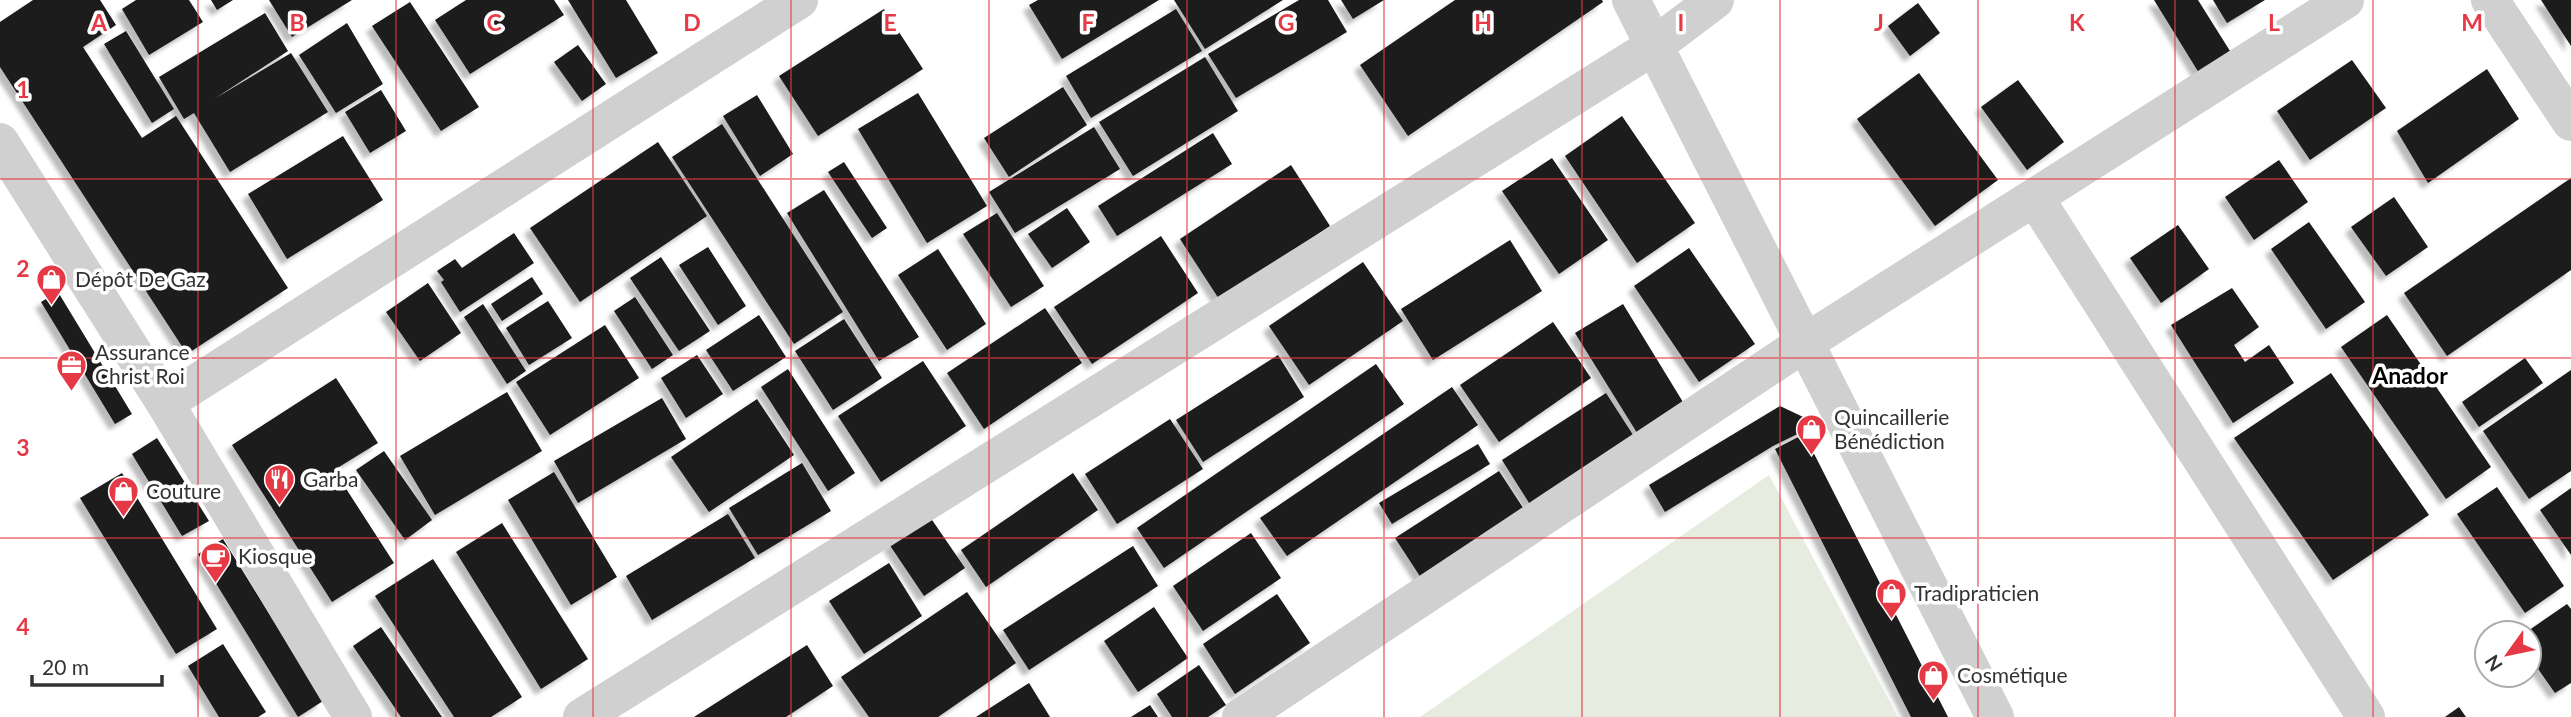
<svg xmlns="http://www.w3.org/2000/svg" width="2571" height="717" font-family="Lato,sans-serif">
  <defs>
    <filter id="shadow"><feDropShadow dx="-6" dy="6" stdDeviation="2" flood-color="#0004"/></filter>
  </defs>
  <rect width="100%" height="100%" fill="#fff"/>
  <path fill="#e6ecdf" d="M1769 475 1898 717H1420Z"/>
  <path fill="#1a1a1a" filter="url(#shadow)" d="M33 0H100L116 25 83 47 142 138 176 116 288 288 187 354 0 67V22Z
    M136 0H189L203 22 149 55 122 9Z
    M211 0H233L217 10Z
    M269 0H352L292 37Z
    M466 0H554L564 15 470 74 435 20Z
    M568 0H626L658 53 616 78Z
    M1038 0H1159L1062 59 1029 5Z
    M1174 0H1283L1205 49Z
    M1299 0H1328L1347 32 1236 98 1208 54Z
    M1341 0H1384L1353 19Z
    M1455 0H1602L1603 2 1408 136 1360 65Z
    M2154 0H2198L2230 51 2199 73Z
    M2213 0H2265L2227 23Z
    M2541 0H2571V46Z
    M410 2 479 107 441 131 372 26Z
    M1918 3 1940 33 1910 56 1888 26Z
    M884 9 923 69 818 136 779 76Z
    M1176 9 1202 51 1091 118 1066 76Z
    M265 13 288 51 214 99 291 53 328 112 230 172 194 113 184 119 159 77Z
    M347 23 383 84 336 113 299 55Z
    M126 31 174 109 152 123 104 44Z
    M578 45 606 84 582 101 554 62Z
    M1205 57 1238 111 1133 176 1099 122Z
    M2352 60 2386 108 2310 160 2277 111Z
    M2487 69 2519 119 2428 183 2397 131Z
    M1919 73 1998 180 1935 226 1857 119Z
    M2018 80 2064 142 2027 170 1981 107Z
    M1063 87 1087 125 1009 177 984 138Z
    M381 90 406 131 370 153 345 112Z
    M918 93 987 206 927 243 858 129Z
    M757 95 793 154 760 176 723 116Z
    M1622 116 1695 223 1637 263 1565 156Z
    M722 124 843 312 794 344 672 157Z
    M1094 127 1120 169 1015 233 989 192Z
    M1213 133 1232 164 1117 236 1098 206Z
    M343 136 383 200 287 259 248 194Z
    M658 142 707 216 580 302 530 228Z
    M1552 158 1608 240 1559 274 1502 191Z
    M2279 160 2308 202 2254 240 2225 197Z
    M844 162 887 228 872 238 828 172Z
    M1291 165 1330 226 1219 299 1180 239Z
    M2571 178V270L2447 356 2404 293Z
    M824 190 919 337 879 361 787 213Z
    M2394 197 2428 247 2386 276 2351 227Z
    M1067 208 1090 242 1052 268 1028 234Z
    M997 213 1044 286 1011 307 963 234Z
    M2309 222 2365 302 2326 329 2271 249Z
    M2178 225 2209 269 2161 303 2130 258Z
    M514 233 534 263 460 312 441 282 444 280 437 271 455 259 462 268Z
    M1161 236 1198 293 1092 364 1054 307Z
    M1510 240 1542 291 1433 360 1401 309Z
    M708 247 746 306 718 325 679 265Z
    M1689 248 1755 344 1699 382 1634 286Z
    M938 249 986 324 947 350 898 275Z
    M661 257 710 331 679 351 630 278Z
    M1363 262 1403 321 1309 385 1269 326Z
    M532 277 543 294 502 321 491 304Z
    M428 283 461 333 420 361 386 312Z
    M2232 288 2259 327 2234 345 2245 362 2269 345 2294 383 2233 423 2171 325Z
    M58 292 132 414 115 424 41 302Z
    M635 297 673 355 652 369 614 311Z
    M548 301 572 338 529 365 506 328Z
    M483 304 526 371 507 384 464 317Z
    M1623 304 1686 407 1639 436 1575 333Z
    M1045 308 1082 363 984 429 947 373Z
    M759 315 786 357 733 391 706 350Z
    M2387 315 2491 467 2446 499 2341 347Z
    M844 319 882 378 833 410 795 351Z
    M1553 322 1591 378 1499 442 1460 385Z
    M605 325 639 378 550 435 516 382Z
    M697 355 723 394 686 418 661 378Z
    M1278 355 1304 397 1203 462 1176 420Z
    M2525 358 2543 383 2479 427 2462 402Z
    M923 361 966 426 881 482 838 416Z
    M1376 364 1404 404 1164 568 1137 528Z
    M788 369 855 473 828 491 761 387Z
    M2571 370V471L2529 499 2483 431Z
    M2331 373 2429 515 2333 580 2234 438Z
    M336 378 378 443 334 470 394 563 332 602 232 445Z
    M1452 387 1478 425 1287 556 1260 518Z
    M507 392 542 451 435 515 400 456Z
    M1606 393 1635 438 1531 506 1502 460Z
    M662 398 686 439 578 503 554 461Z
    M757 399 794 455 709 512 671 457Z
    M1780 406 1818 424 1773 446 1665 512 1649 485Z
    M1170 419 1203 469 1117 524 1085 474Z
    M1804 434 1948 717H1911L1775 449Z
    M157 438 209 521 182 536 132 454Z
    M1478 444 1490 464 1392 524 1379 503Z
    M384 451 432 520 405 540 356 470Z
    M802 463 831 511 758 555 729 508Z
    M1499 471 1529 517 1425 584 1395 538Z
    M554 472 617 577 571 605 508 500Z
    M122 473 217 629 176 654 80 498Z
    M1073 473 1098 510 986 587 961 550Z
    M2497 487 2564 586 2525 613 2457 514Z
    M2571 488V555L2540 510Z
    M728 514 755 558 652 620 626 576Z
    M930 517 965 568 924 596 889 544Z
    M502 523 588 659 541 689 456 552Z
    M1251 533 1281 578 1203 631 1173 586Z
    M223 539 323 701 298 717 198 554Z
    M1133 546 1158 586 1029 670 1003 630Z
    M433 559 522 697 491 717H454L375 596Z
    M889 563 922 616 864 654 829 601Z
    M967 592 1016 663 938 717H869L841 677Z
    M1277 594 1310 643 1235 694 1203 644Z
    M2567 604 2571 609V683L2555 693 2529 656V633H2525Z
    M1154 607 1188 658 1138 692 1104 641Z
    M381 627 442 717H401L353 646Z
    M223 644 266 712 258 717H219L188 666Z
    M807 645 833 686 786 717H694Z
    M1199 665 1226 705 1208 717H1172L1157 694Z
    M1029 683 1050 717H976Z
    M1150 705 1158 717H1131Z
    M2459 707 2466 717H2445Z"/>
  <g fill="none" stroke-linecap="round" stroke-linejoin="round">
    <path stroke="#d0d0d0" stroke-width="38" d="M1631 0 1995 717
      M2490 0 2571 122
      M0 142 165 403 353 717
      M2035 198 2366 717
      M165 403 799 0
      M582 717 1654 46 1715 0
      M1241 717 1803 344 2345 0"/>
  </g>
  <path fill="none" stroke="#e63946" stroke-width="2" stroke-opacity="0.55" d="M198 0V717M396 0V717M593 0V717M791 0V717M989 0V717M1187 0V717M1384 0V717M1582 0V717M1780 0V717M1978 0V717M2175 0V717M2373 0V717M0 179H2571M0 358H2571M0 538H2571"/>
  <defs>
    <symbol id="shop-pin" viewBox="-11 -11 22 30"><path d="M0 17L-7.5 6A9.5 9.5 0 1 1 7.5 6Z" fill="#e63946" stroke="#fff"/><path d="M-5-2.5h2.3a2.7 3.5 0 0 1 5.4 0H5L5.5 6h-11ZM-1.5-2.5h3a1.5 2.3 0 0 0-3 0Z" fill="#fff"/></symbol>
    <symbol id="office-pin" viewBox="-11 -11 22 30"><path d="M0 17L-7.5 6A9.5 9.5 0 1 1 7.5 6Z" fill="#e63946" stroke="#fff"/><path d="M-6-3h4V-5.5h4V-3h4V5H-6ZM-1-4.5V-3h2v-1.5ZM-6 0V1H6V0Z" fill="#fff"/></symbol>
    <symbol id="restaurant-pin" viewBox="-11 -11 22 30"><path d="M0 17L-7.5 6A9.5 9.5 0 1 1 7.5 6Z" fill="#e63946" stroke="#fff"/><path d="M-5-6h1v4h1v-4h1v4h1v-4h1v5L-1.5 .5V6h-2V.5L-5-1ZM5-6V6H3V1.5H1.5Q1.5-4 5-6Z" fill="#fff"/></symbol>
    <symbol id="cafe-pin" viewBox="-11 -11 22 30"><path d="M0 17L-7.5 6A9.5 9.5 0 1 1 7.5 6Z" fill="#e63946" stroke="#fff"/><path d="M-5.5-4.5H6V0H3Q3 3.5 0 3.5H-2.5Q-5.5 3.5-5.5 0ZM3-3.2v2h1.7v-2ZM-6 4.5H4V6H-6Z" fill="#fff"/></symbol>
  </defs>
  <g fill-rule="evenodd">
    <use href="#shop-pin" x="34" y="262" width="35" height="47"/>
    <use href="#office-pin" x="54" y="348" width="35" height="47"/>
    <use href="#shop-pin" x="1794" y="412" width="35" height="47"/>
    <use href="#restaurant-pin" x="262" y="462" width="35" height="47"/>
    <use href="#shop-pin" x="106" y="474" width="35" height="47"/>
    <use href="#cafe-pin" x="198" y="540" width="35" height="47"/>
    <use href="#shop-pin" x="1874" y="576" width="35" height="47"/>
    <use href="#shop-pin" x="1916" y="658" width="35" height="47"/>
  </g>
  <g text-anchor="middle" stroke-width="7" stroke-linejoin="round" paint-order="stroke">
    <g font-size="21" fill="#333" stroke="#fff" text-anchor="start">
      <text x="75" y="287">Dépôt De Gaz</text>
      <text x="95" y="360">Assurance<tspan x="95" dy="24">Christ Roi</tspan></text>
      <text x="1834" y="425">Quincaillerie<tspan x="1834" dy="24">Bénédiction</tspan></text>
      <text x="303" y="487">Garba</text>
      <text x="146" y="499">Couture</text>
      <text x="238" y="564">Kiosque</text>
      <text x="1914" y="601">Tradipraticien</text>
      <text x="1957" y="683">Cosmétique</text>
    </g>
    <g font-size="23" font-weight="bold" fill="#000" stroke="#fff">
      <text x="2410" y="384">Anador</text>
    </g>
  </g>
  <g font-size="23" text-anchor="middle" font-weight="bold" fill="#e63946" stroke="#fff" stroke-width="7" stroke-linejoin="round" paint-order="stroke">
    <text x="99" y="31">A</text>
    <text x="297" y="31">B</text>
    <text x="494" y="31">C</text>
    <text x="692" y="31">D</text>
    <text x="890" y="31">E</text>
    <text x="1088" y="31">F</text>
    <text x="1286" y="31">G</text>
    <text x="1483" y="31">H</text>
    <text x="1681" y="31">I</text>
    <text x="1879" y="31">J</text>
    <text x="2077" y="31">K</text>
    <text x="2274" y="31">L</text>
    <text x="2472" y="31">M</text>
    <text x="23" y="98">1</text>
    <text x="23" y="277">2</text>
    <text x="23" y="456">3</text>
    <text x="23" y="635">4</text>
  </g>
  <g transform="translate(2508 654) rotate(237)"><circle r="33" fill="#ffffff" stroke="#adadad" stroke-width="2"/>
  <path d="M0-5L12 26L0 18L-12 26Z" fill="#e63946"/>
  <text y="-10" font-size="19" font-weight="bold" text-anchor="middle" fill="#333333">N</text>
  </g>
  <path d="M32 675v10h130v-10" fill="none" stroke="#333333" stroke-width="3.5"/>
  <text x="42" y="675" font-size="21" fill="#333333" stroke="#ffffff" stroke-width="5" paint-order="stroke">20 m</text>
</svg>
